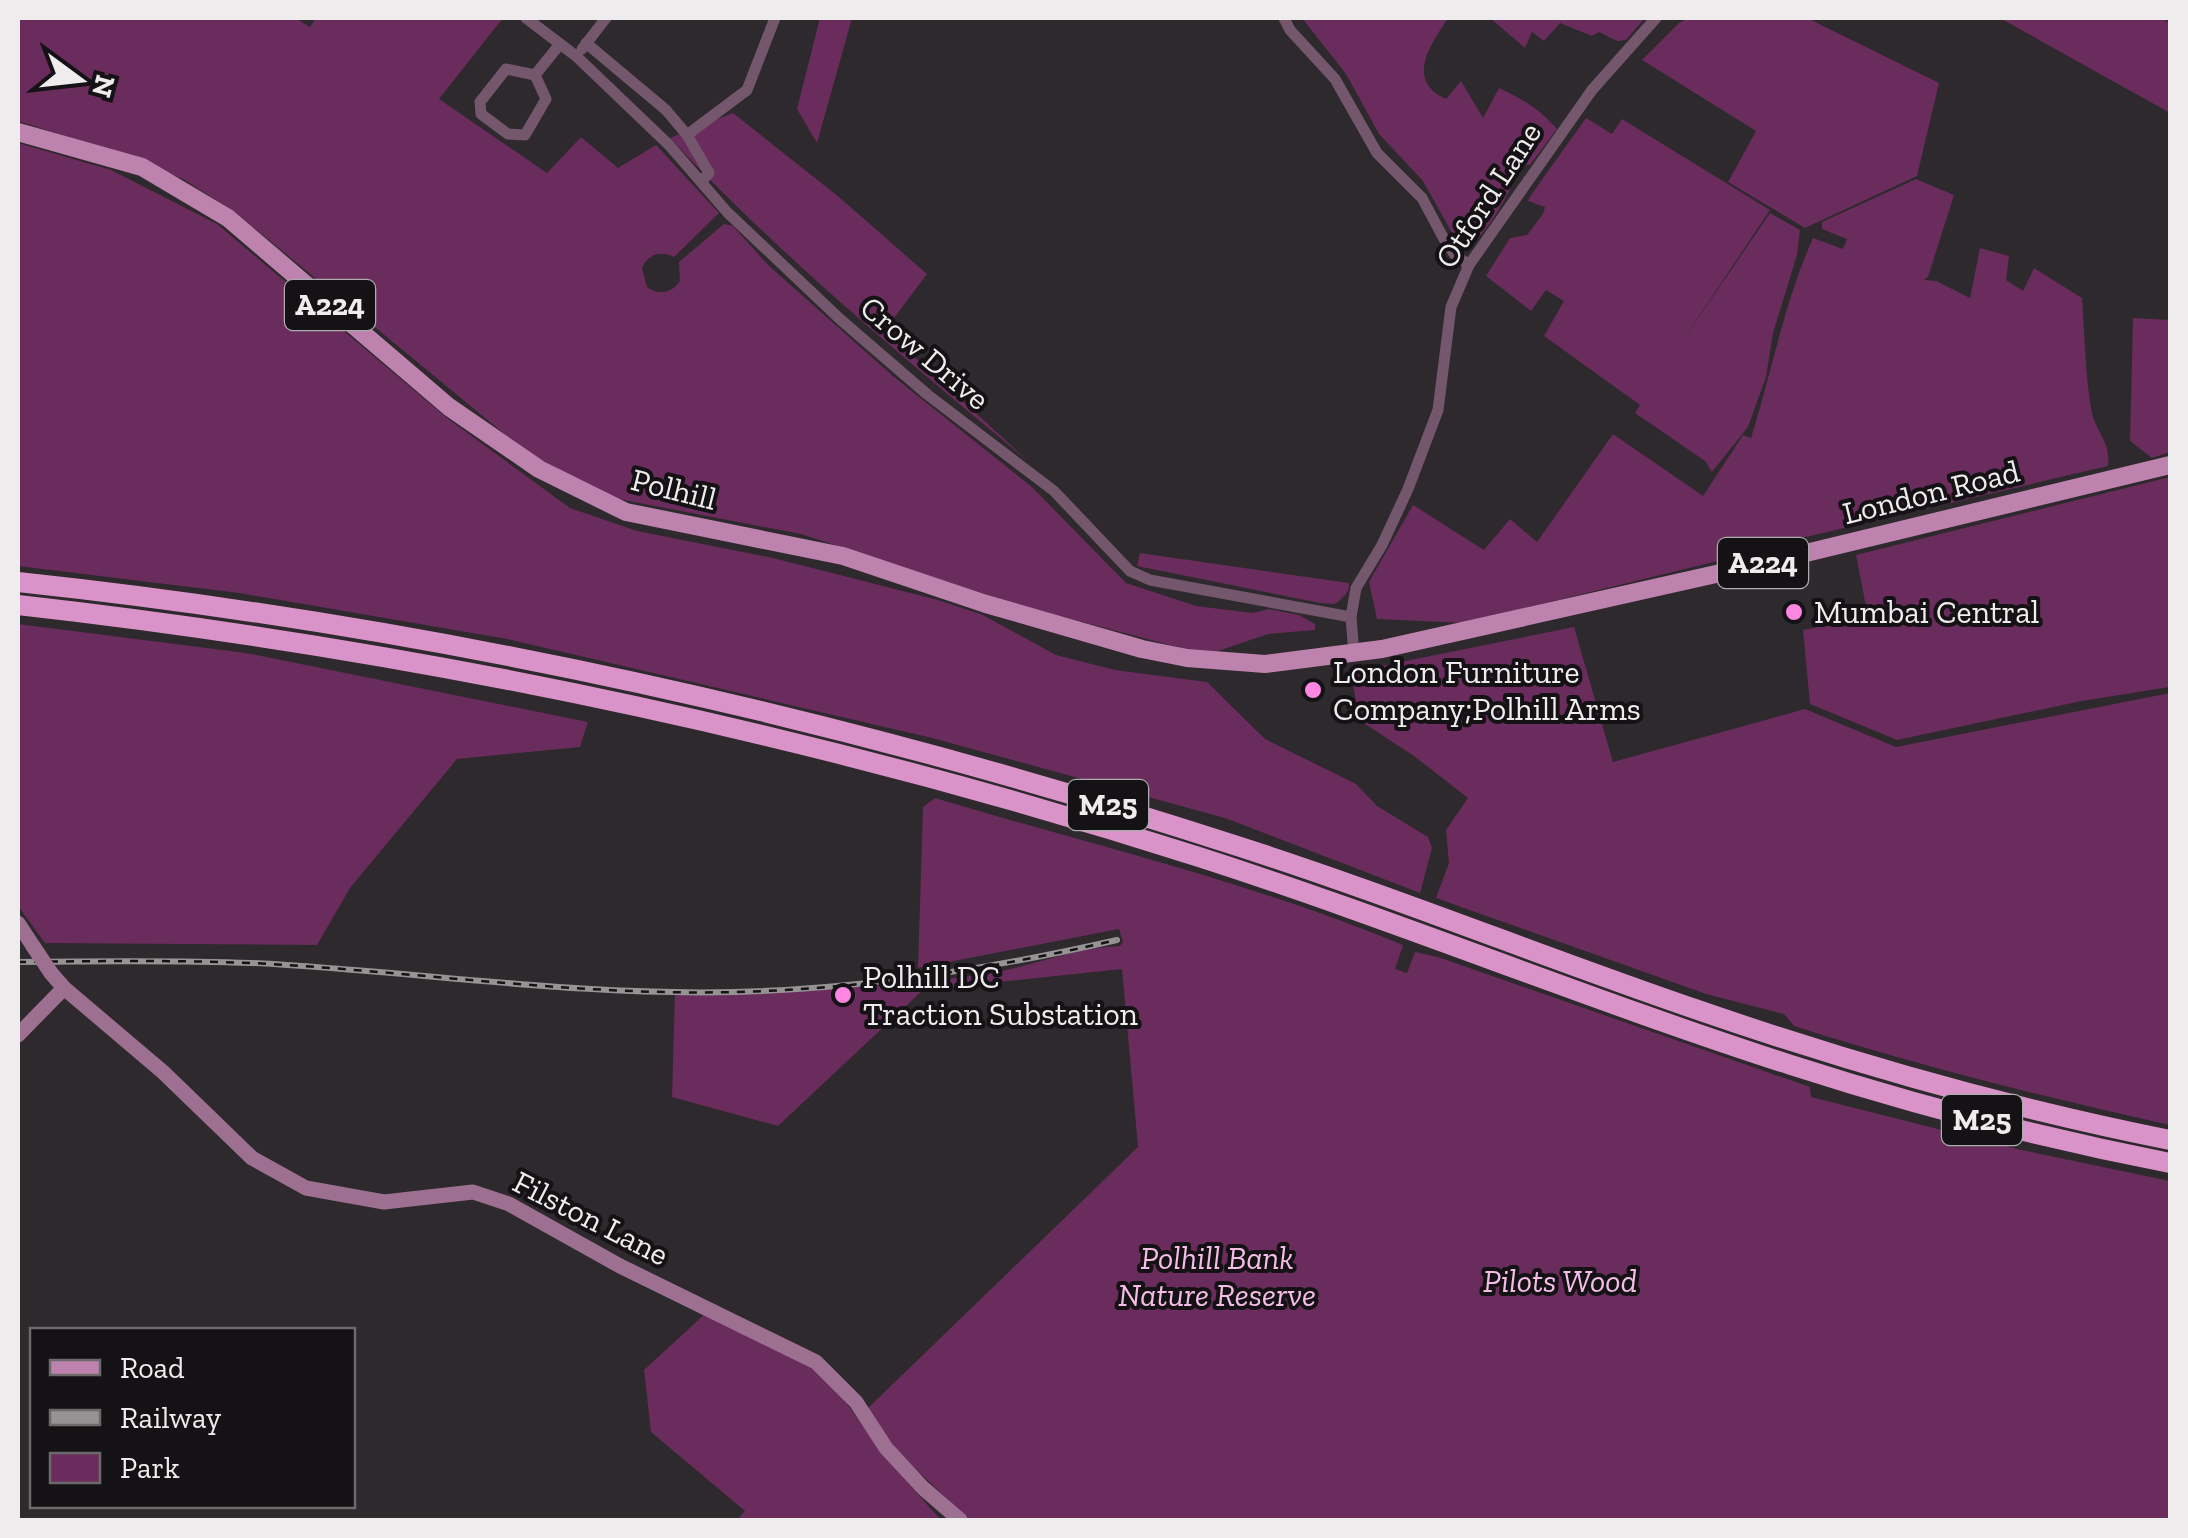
<svg xmlns="http://www.w3.org/2000/svg" width="2188" height="1538" font-family="'Zilla Slab',serif">
  <rect width="100%" height="100%" fill="#2d292c"/>
  <path fill="#692c5c" d="M18 18H295L310 27 316 18H503L439 99 547 173 581 137 618 168 656 145 719 213 674 257C661 250 648 254 642 268L647 287C659 296 672 293 680 281L679 262 724 224 733 226 768 265 894 377 1032 487 1126 583 1196 606 1253 613 1269 609 1299 615 1315 624V630L1268 634 1215 652 1185 649 1022 606 801 534 608 497 524 450 235 212 183 179 119 153 18 121Z
    M820 18H852L817 143 797 109Z
    M1302 18H1448C1432 43 1404 80 1446 99L1461 81 1483 118 1499 88C1521 98 1541 110 1557 129L1530 165H1521C1512 187 1485 244 1461 249L1423 181 1379 134 1346 74Z
    M1490 18H1645L1626 40 1617 41 1599 32 1592 36 1560 23 1544 41 1532 32 1525 48Z
    M1689 18H1807L1939 83 1917 176 1805 228 1728 182 1756 131 1642 60 1679 23Z
    M2000 18H2161L2170 23V113Z
    M733 113 839 197 927 274 885 330 1028 461C904 358 780 256 670 138Z
    M1586 118 1612 134 1622 119 1770 210 1679 346 1770 213 1800 230 1797 255 1773 333 1766 377 1748 427 1712 472 1705 461 1635 413 1640 405 1544 336 1564 301 1546 290 1531 311 1486 276 1510 238 1527 235 1543 214 1545 207 1528 201 1531 195Z
    M18 143 111 170 217 224 447 418 570 508 637 531 773 558 938 600 983 615 1056 655 1115 670 1207 682 1265 739 1356 784 1377 806 1428 837 1432 848 1420 893 1225 818 932 738 507 639 239 593 18 566Z
    M1916 179 1954 195 1928 277 1924 280 1936 281 1970 298 1980 248 2009 256 2006 280 2023 291 2034 268 2082 298C2085 336 2085 376 2092 413 2097 433 2111 443 2108 466L1772 545 1767 549 1464 623 1377 619 1369 582 1413 505 1484 550 1510 519 1537 542 1613 434 1703 496 1743 435 1751 438C1772 371 1784 303 1813 238L1843 249 1847 239 1822 229V222Z
    M2133 318 2170 320V452L2152 458 2130 441Z
    M2170 477V687L2082 701 1897 740 1810 704 1803 630 1868 617 1856 555Z
    M1140 553 1349 583C1350 593 1342 598 1335 604L1320 603 1137 566Z
    M18 624 246 653 588 722 580 747 457 759 350 888 317 945 45 943 18 906Z
    M1574 627 1613 762 1805 709 1896 747 2170 693V1125C2043 1097 1919 1066 1794 1026L1784 1014 1706 994 1436 898 1449 863 1446 830 1468 798 1414 756 1359 720 1351 672Z
    M935 798C1091 845 1252 882 1403 945L1395 969 1407 973 1415 952 1438 957 1810 1087 1811 1097 2017 1149 2170 1181V1520H969L893 1447 867 1409 1138 1147 1122 969 923 990 778 1126 672 1097 675 990C778 992 881 989 984 974 1029 968 1075 947 1120 946L1123 942 1119 929 918 968 923 807Z
    M706 1313 813 1367 847 1404 885 1457 941 1520H737L745 1511 651 1432 644 1370Z"/>
  <g fill="none" stroke-linecap="round" stroke-linejoin="round">
    <path stroke="#74576c" stroke-width="11" d="M526 18 576 56 669 145 727 212 841 320 928 395 1054 491 1130 571 1150 580 1351 617
      M1284 18 1290 30 1335 79 1377 153 1422 198 1444 239 1455 255 1469 265
      M586 43 666 110 687 135 709 173 701 182
      M582 49 606 18
      M506 69 535 75 546 99 525 135 508 134 481 114 480 102Z
      M535 75 560 44
      M687 135 747 90 775 18
      M1354 655 1351 617 1356 588 1382 545 1408 489 1438 410 1451 307 1469 265 1592 90 1656 18"/>
    <path stroke="#9d7092" stroke-width="15" d="M18 923 33 946
      M51 973 64 988 163 1072 252 1158 306 1188 384 1202 473 1192 509 1204 620 1266 816 1362 856 1402 886 1448 923 1488 960 1520
      M18 1035 64 988"/>
    <path stroke="#bd82ae" stroke-width="18" d="M18 132 142 167 228 218 449 407 539 469 626 512 843 556 986 604 1142 649 1187 658 1265 664 1382 649 1756 565 2170 465"/>
    <path stroke="#da93c8" stroke-width="20" d="M18 582C430 626 837 716 1231 844 1388 894 1540 956 1695 1009 1851 1063 2009 1108 2170 1140
      M18 605C419 650 815 734 1199 857 1398 921 1592 1001 1791 1065 1915 1105 2042 1138 2170 1163"/>
    <defs>
      <path id="rail" d="M18 962C96 961 174 960 252 963 413 971 574 996 735 992 865 989 990 969 1117 940"/>
    </defs>
    <use href="#rail" stroke="#969395" stroke-width="6"/>
    <use href="#rail" stroke="#141214" stroke-width="2.5" stroke-dasharray="8" stroke-linecap="butt"/>
    <path stroke="#9d7092" stroke-width="15" d="M33 946 51 973"/>
  </g>
  <g fill="#fd86e2" stroke="#141214" stroke-width="4">
    <circle cx="1794" cy="612" r="10"/>
    <circle cx="1313" cy="690" r="10"/>
    <circle cx="843" cy="995" r="10"/>
  </g>
  <g text-anchor="middle" stroke-width="8" stroke-linejoin="round" paint-order="stroke">
    <g fill="#141214" stroke="#adabad" stroke-width="2.5">
      <rect x="285" y="280" width="90" height="50" rx="8"/>
      <rect x="1718" y="538" width="90" height="50" rx="8"/>
      <rect x="1068" y="780" width="80" height="50" rx="8"/>
      <rect x="1942" y="1095" width="80" height="50" rx="8"/>
    </g>
    <g font-size="30" font-weight="bold" fill="#efecee">
      <text x="330" y="315">A224</text>
      <text x="1763" y="573">A224</text>
      <text x="1108" y="815">M25</text>
      <text x="1982" y="1130">M25</text>
    </g>
    <g font-size="32" fill="#efecee" stroke="#141214">
      <text transform="translate(1488 195) rotate(-57)" y="11">Otford Lane</text>
      <text transform="translate(925 353) rotate(40)" y="11">Crow Drive</text>
      <text transform="translate(674 489) rotate(14)" y="11">Polhill</text>
      <text transform="translate(1931 492) rotate(-14)" y="11">London Road</text>
      <text transform="translate(591 1218) rotate(27)" y="11">Filston Lane</text>
    </g>
    <g font-size="32" fill="#efecee" stroke="#141214" text-anchor="start">
      <text x="1814" y="623">Mumbai Central</text>
      <text x="1333" y="683">London Furniture<tspan x="1333" dy="37">Company;Polhill Arms</tspan></text>
      <text x="863" y="988">Polhill DC<tspan x="863" dy="37">Traction Substation</tspan></text>
    </g>
    <g font-size="32" font-style="italic" fill="#f5bde6" stroke="#141214">
      <text x="1217" y="1269">Polhill Bank<tspan x="1217" dy="37">Nature Reserve</tspan></text>
      <text x="1560" y="1292">Pilots Wood</text>
    </g>
  </g>
  <rect width="2188" height="1538" fill="none" stroke="#efecee" stroke-width="40"/>
  <rect x="30" y="1328" width="325" height="180" fill="#141214" stroke="#6c696b" stroke-width="2.5"/>
  <rect x="50" y="1360" width="50" height="15" fill="#bd82ae" stroke="#6c696b" stroke-width="2.5"/>
  <text x="120" y="1378" font-size="30" fill="#efecee">Road</text>
  <rect x="50" y="1410" width="50" height="15" fill="#969395" stroke="#6c696b" stroke-width="2.5"/>
  <text x="120" y="1428" font-size="30" fill="#efecee">Railway</text>
  <rect x="50" y="1453" width="50" height="30" fill="#692c5c" stroke="#6c696b" stroke-width="2.5"/>
  <text x="120" y="1478" font-size="30" fill="#efecee">Park</text>
  <g transform="translate(80 80) rotate(105)" stroke="#141214" stroke-width="8" paint-order="stroke">
  <path d="M0-8L18 38L0 25L-18 38Z" fill="#efecee"/>
  <text y="-15" font-size="28" font-weight="bold" text-anchor="middle" fill="#efecee">N</text>
  </g>
</svg>
